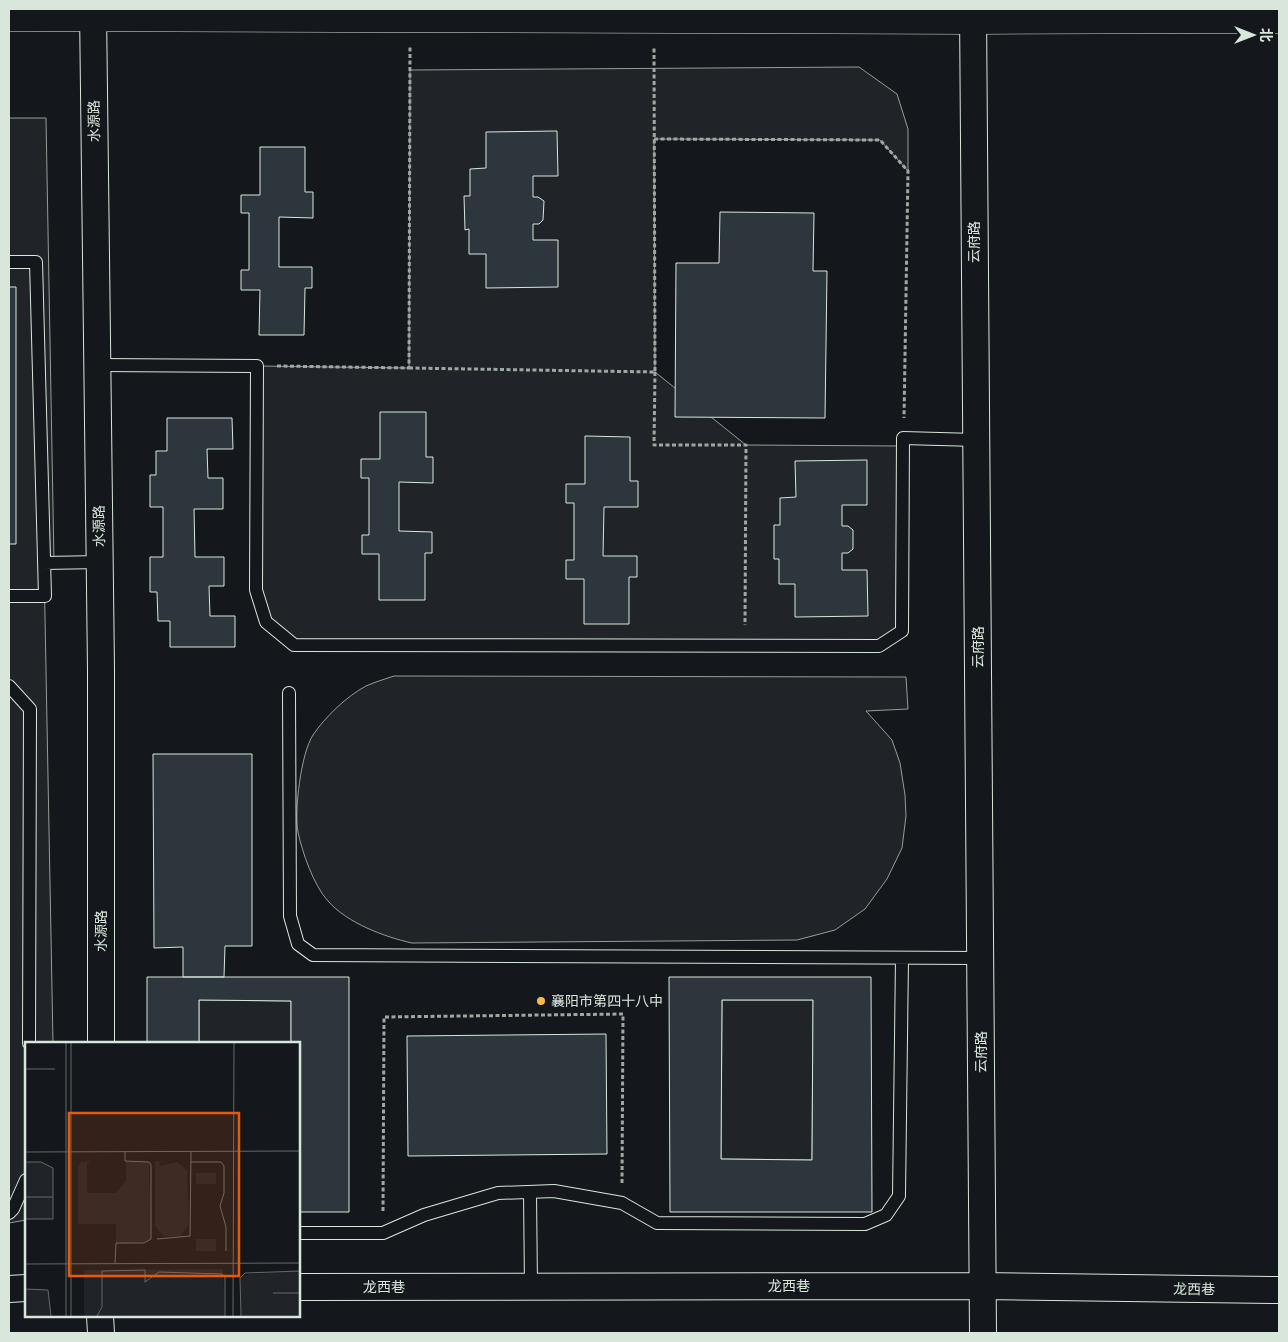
<svg xmlns="http://www.w3.org/2000/svg" width="1288" height="1342" font-family="'Fira Sans Condensed','Noto Sans SC',sans-serif">
  <rect width="100%" height="100%" fill="#14181c"/>
  <path fill="#202428" stroke="#939e99" d="M859 67 897 94 908 129V171L880 140 654 139 655 372 746 445 903 446 902 631 879 646 294 645 266 622 256 590 257 366 409 368 410 70Z
    M9 118H46L54 563H44L53 1043H26V1220L9 1223Z
    M394 676 906 677 908 709 866 711 892 740 900 763 905 795 906 816 902 848 887 879 865 909 835 930 797 940 412 943C385 937 347 923 328 901 314 886 302 852 298 832 294 811 301 753 313 735 325 717 347 696 366 686 375 682 385 679 394 676Z
    M199 1000 291 1001V1043H199Z
    M722 1000H813L812 1160 721 1159Z"/>
  <path fill="#2c363c" stroke="#d8e6dc" fill-rule="evenodd" d="M557 131 558 176H533V197H538L544 201 543 220 539 224H533V240H558V287L486 288V254H469V229L465 230 464 196H470V169L486 168V132Z
    M260 147H305V192H313V218L279 217V267H312V288H305L304 335H259L260 290H241V270H249V213H241V195H260Z
    M720 212 814 213 813 271H827L825 418 675 417 676 263H719Z
    M9 287H16V544H9Z
    M380 412H426V457H433V483L399 482V531L432 532V553H425V600H379V554H362V535H369V478H361V459H380Z
    M167 418H232L233 449H207L208 478H223V509H194L195 557H224V586H209L210 616H235V647H170V621H158L157 592H150V557H163V507H150V475H156V451H167Z
    M585 436 630 437V481H638V507H604L603 556H637V577H629V624H584V579H566V560H574V503H566V484H585Z
    M867 460V505H842V526H848L853 530V549L848 553H842V570H867L868 616 795 617V584H779V559H774V525H780V498L796 497 795 461Z
    M153 754H252V946H225L224 977H183V947L154 948Z
    M147 977H349V1212H299V1043H291V1001L199 1000V1043H147Z
    M669 977H871L872 1212H670ZM722 1000H813L812 1160 721 1159Z
    M606 1034 607 1154 408 1156 407 1036Z"/>
  <g fill="none" stroke-linecap="round" stroke-linejoin="round">
    <defs>
      <path id="lane" d="M9 262H36L45 596H9
        M97 365 257 366 256 590 266 622 294 645 879 646 902 631 903 438 976 440
        M44 563 100 562
        M9 686 30 709 29 1043
        M289 693 290 916 298 944 313 955 980 958
        M530 1192 531 1287
        M9 1213 13 1209 26 1180
        M299 1233H383L424 1215 498 1193 554 1191 622 1203 657 1223 865 1224 886 1215 899 1196 902 958"/>
      <path id="street" d="M93 9 101 670V1043
        M973 9 983 1333
        M299 1287 983 1286 1279 1290
        M9 1289 26 1288
        M100 1316 101 1333"/>
      <path id="secondary" d="M9 17 973 20 1279 19"/>
    </defs>
    <use href="#lane" stroke="#d8e6dc" stroke-width="14"/>
    <use href="#street" stroke="#d8e6dc" stroke-width="28"/>
    <use href="#secondary" stroke="#d8e6dc" stroke-width="29"/>
    <path stroke="#9da8a2" stroke-width="3" stroke-dasharray="4 2.5" stroke-linecap="butt" d="M654 139 880 140 908 171 904 418
      M277 366 409 368 410 46
      M409 368 655 372 654 47
      M655 372 654 445H746L745 625
      M383 1211 384 1017 623 1014 622 1183"/>
    <use href="#lane" stroke="#14181c" stroke-width="12"/>
    <use href="#street" stroke="#14181c" stroke-width="26"/>
    <use href="#secondary" stroke="#14181c" stroke-width="28"/>
  </g>
  <circle fill="#ffb74d" stroke="#14181c" stroke-width="2" cx="541" cy="1001" r="5"/>
  <g text-anchor="middle" stroke-width="4" stroke-linejoin="round" paint-order="stroke">
    <g font-size="14" fill="#d8e6dc" stroke="#14181c">
      <text transform="translate(94 121) rotate(-91)" y="5">水源路</text>
      <text transform="translate(974 242) rotate(-90)" y="5">云府路</text>
      <text transform="translate(99 526) rotate(-91)" y="5">水源路</text>
      <text transform="translate(978 647) rotate(-90)" y="5">云府路</text>
      <text transform="translate(101 931) rotate(-90)" y="5">水源路</text>
      <text transform="translate(981 1052) rotate(-90)" y="5">云府路</text>
      <text x="789" y="1291">龙西巷</text>
      <text x="384" y="1292">龙西巷</text>
      <text transform="translate(1194 1289) rotate(1)" y="5">龙西巷</text>
    </g>
    <g font-size="14" fill="#d8e6dc" stroke="#14181c" text-anchor="start">
      <text x="551" y="1006">襄阳市第四十八中</text>
    </g>
  </g>
  <g transform="translate(25 1042)">
    <rect width="275" height="275" fill="#14181c"/>
    <path d="M66 119 62 122V151H91L101 139V119L124 120 126 197 123 200 91 201V182H53V125L56 120ZM130 119H134L135 124 152 120 162 128 164 182 155 194H138L130 184ZM0 120H16L28 126V177H0ZM171 131H191V142H171ZM171 197H191V209H171ZM198 227 200 274H59V228ZM275 228V274H216V233ZM0 247 23 248 26 274H0Z" fill="#202428"/>
    <path fill="none" stroke="#626a69" stroke-width="1" d="M46 1V274M0 27H30M0 110 275 109M0 120H16L28 126V177H0M166 120H196L199 124V151L195 164 201 185V209M0 155H28M132 197 165 194 166 110M90 221 91 201H119L126 197V123L124 120 100 119V110M0 222 275 221M0 247 23 248 26 274M248 251H275M41 274V1M72 274 77 265V229L120 228V240L134 230 197 232 200 236V274M208 274 209 1M216 274 215 236 220 231 275 229"/>
    <path fill="#e8590c" fill-opacity="0.15" stroke="#e8590c" stroke-width="2.5" d="M44 71H214V234H44Z"/>
    <rect width="275" height="275" fill="none" stroke="#d8e6dc" stroke-width="2.5"/>
  </g>
  <rect width="1288" height="1342" fill="none" stroke="#d8e6dc" stroke-width="20"/>
  <g transform="translate(1253 35) rotate(90)" stroke="#14181c" stroke-width="4" paint-order="stroke">
  <path d="M0-4L9 19L0 12L-9 19Z" fill="#d8e6dc"/>
  <text y="-8" font-size="14" font-weight="bold" text-anchor="middle" fill="#d8e6dc">北</text>
  </g>
</svg>
